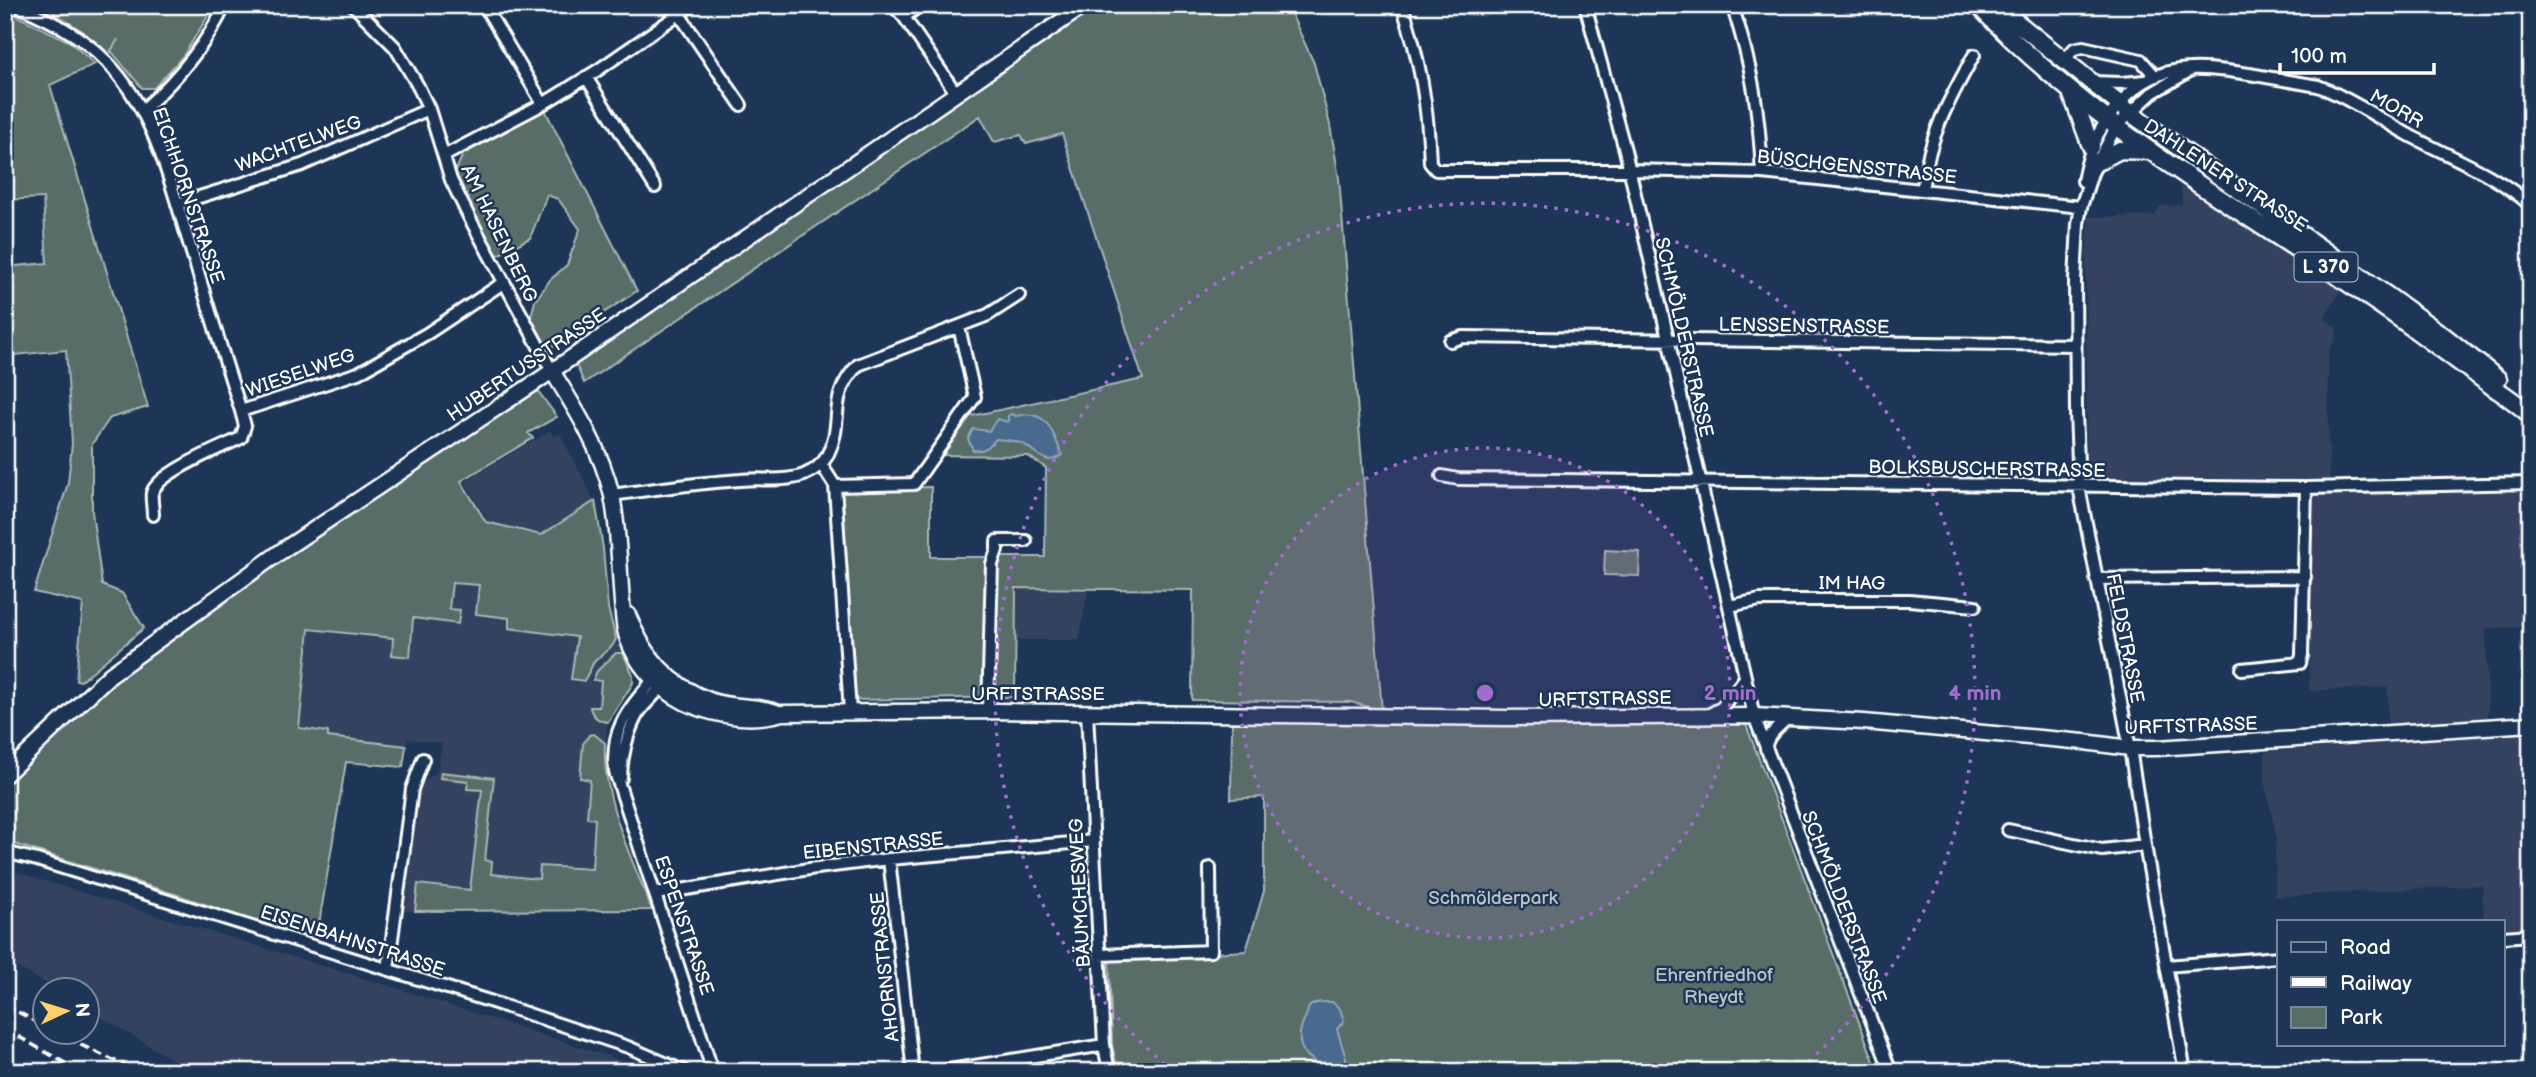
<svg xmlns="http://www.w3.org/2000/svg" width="2536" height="1077" font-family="'Balsamiq Sans',sans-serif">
  <rect width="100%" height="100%" fill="#1d3557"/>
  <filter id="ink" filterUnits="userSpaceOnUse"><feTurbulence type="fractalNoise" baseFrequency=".0143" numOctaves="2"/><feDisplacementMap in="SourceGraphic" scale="14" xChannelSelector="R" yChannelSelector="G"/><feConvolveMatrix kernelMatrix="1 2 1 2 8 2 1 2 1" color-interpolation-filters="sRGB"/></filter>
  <g filter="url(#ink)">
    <path fill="#34435f" d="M2181 185 2341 290 2324 318 2336 327V339L2328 352 2329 479 2087 478 2086 256 2089 217 2155 216 2160 206 2182 205Z
      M550 431 554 437 560 434 595 501 541 535 488 521 464 481Z
      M2531 492V627L2486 628 2488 717 2388 725V687L2309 691 2310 494Z
      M464 576 610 616 616 639 633 675V683L608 722 604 761 606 782 620 827 652 910 401 911 416 787 437 772 442 743 407 739 406 746 327 737 328 732 299 728 314 592Z
      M1015 588 1088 591 1079 640H1016Z
      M2531 733V930L2503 933V921H2484L2482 885 2275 897 2276 834 2265 784V752Z
      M5 869 402 990 657 1072H193L88 1009V990L55 989 5 960Z"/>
    <path fill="#596d68" stroke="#acb6b4" stroke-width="2" d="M38 5H215L183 56 154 88H142L111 51 118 39 109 54C88 34 64 18 38 5Z
      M1098 5H1287L1314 63 1330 125 1339 178 1382 711 1351 702 1192 700 1193 590 1016 588 1015 697 853 700 839 489 931 487V557H1045L1046 468 1028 456 936 455 962 418 1143 379 1062 134 1026 144 1021 135 994 142 980 116 584 383 574 360Z
      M13 14 70 42 95 64 50 85 148 407 110 418 92 444V512L102 585 122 593 144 628 81 681 76 680 83 603 34 592 68 483 72 443 66 350 15 355 10 299 5 298V267L47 263 43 198 5 200V75Z
      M545 110 637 291 549 349 544 347 530 320 535 301 550 280 567 265 580 229 558 199 547 195 530 238 496 256 454 175 463 154Z
      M535 387 557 417 528 433 533 438 461 481 486 522 541 535 595 501 603 548 608 608 616 639 613 645 594 662 584 681 571 679 577 637 509 628V618L476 614 479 585 452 583 449 609 460 610 458 624 413 618 410 657 392 655 393 638 309 629 299 728 328 732V737L406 746 403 767 346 762 316 942 181 896 5 841V784L79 707 153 648Z
      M1605 550 1640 552 1639 576 1604 575Z
      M616 653H623L633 675V683L608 722C599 721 592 717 590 707H599L601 681 593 680 597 671Z
      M1364 721 1745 722 1878 1072H1118L1112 1044 1109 959 1246 951 1264 891V797L1231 799 1232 723Z
      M594 734 605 743C602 800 632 858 652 910L415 911 418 884 470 890 482 790 467 789 468 781 440 778 441 772 494 778 485 860 492 862 491 874 539 879 540 866 592 869 595 819 587 818 590 780 580 778 583 744 589 735Z"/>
    <path fill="#466b8e" stroke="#90a6bb" stroke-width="2" d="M1011 414 1016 416C1048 408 1053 433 1062 455 1045 468 1037 451 1023 444 1014 440 1004 440 996 439 989 446 985 452 973 450L968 439 973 429 989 431 997 419 1008 422V416Z
      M1332 1002 1340 1009 1344 1021 1337 1029 1347 1062 1341 1072H1313L1315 1067 1313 1060C1295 1050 1298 1031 1306 1016 1308 1012 1307 1009 1310 1006 1316 1001 1325 1002 1332 1002Z"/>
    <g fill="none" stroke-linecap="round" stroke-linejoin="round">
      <defs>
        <path id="street" d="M16 5C49 20 80 34 106 61 154 110 169 179 189 243 206 299 223 355 241 411
          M353 5 395 47 418 86 429 109 451 180 469 217 552 371
          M484 5 543 104
          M893 5 904 17 956 93
          M1402 5C1420 59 1428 106 1430 163L1436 170H1629L1762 173 2081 207
          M1585 5 1625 150 1754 716 1891 1072
          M1732 5C1752 65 1759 110 1762 173
          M679 14 741 105
          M904 17 921 5
          M2064 61 2074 49 2083 47 2141 60 2155 76
          M586 77 655 187
          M2092 82 2122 83 2145 81
          M143 110C176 80 206 46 225 5
          M444 156 543 104 598 70 692 5
          M2083 181C2089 151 2096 132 2116 108 2153 61 2195 66 2249 74 2272 78 2295 82 2318 86 2350 98 2379 119 2409 135 2449 157 2497 174 2531 206
          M1922 190C1930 133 1947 104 1974 55
          M177 204 302 165 429 109
          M1450 341 1463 337 2075 345
          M821 464 835 486 914 484 975 397 959 327
          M1442 476 1458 479 2306 488 2531 483
          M835 486 850 712
          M612 495C654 489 697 483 740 480 760 478 785 482 804 475 814 471 824 463 828 454 845 420 826 399 858 365L988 315 1019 295
          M153 515C153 508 151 499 152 493 157 473 222 447 241 438L245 426 241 411 358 373 428 333 503 283
          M2096 579 2305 577
          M1729 606 1760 600H1909L1975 606
          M2242 669 2300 663 2302 655 2306 488
          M660 676 653 680C627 711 610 729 615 772L713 1072
          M988 711 992 564 997 550V541H1026
          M1087 712 1104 1045 1109 1072
          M1708 715 1721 708 1745 678
          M1766 749C1765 736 1780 726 1789 717
          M621 778C621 759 627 734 636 717 643 703 658 695 664 681
          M2008 830 2102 850 2145 845
          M5 852 37 860 489 1001 628 1047 686 1072
          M889 859 913 1072
          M656 894 809 869 889 859 1094 841
          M2503 937 2531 935
          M1099 955 1211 951 1210 868
          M2166 966 2279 957
          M388 969 412 789 423 759
          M937 1072 1104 1045
          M2185 1072 2145 845 2130 748 2079 487 2076 412 2075 280 2078 224 2081 207 2092 173 2116 127 2152 93 2193 69"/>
        <path id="secondary" d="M552 371C576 409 602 451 612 496 619 530 619 567 622 602 623 612 623 624 626 634 636 668 665 696 698 708 725 717 755 721 782 713L997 711 1506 718 1754 716 1864 722 2084 742 2130 748H2157L2531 724
          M628 615C644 656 669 686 712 701 733 708 756 705 776 712
          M5 775 110 675 283 550 536 382 1085 5"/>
        <path id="primary" d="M1978 5C2106 142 2275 226 2425 337 2447 353 2470 370 2493 387 2506 396 2520 405 2531 416
          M1995 5 2129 112 2444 336 2498 379
          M2072 95 2091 146
          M2097 162 2120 150 2150 151"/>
      </defs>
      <use href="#street" stroke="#fff" stroke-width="16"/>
      <use href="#secondary" stroke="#fff" stroke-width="19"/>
      <use href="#primary" stroke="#fff" stroke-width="21"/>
      <use href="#street" stroke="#1d3557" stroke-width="10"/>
      <use href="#secondary" stroke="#1d3557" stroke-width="14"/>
      <use href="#primary" stroke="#1d3557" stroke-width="16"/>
      <path stroke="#fff" stroke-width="3.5" stroke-dasharray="10 5" stroke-linecap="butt" d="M5 1005 46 1027
        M5 1029 81 1072
        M53 1032 139 1072"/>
    </g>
  </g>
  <circle cx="1485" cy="693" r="245" fill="#a36bd2" fill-opacity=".12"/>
  <g fill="none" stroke="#a36bd2" stroke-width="3.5" stroke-dasharray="3.5 7">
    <circle cx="1485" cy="693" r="245"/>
    <path d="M1173 1071A490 490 0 1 1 1797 1071"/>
  </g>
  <g text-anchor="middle" stroke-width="5" stroke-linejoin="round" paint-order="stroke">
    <rect fill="#1d3557" stroke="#bbc2cd" stroke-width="2" x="2294.5" y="252.5" width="63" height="29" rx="5"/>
    <g font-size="18" font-weight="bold" fill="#fff">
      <text x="2326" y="273">L 370</text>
    </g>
    <g font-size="19" fill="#fff" stroke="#1d3557">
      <text transform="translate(2397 108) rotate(30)" y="7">MORR</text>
      <text transform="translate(298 143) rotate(-20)" y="7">WACHTELWEG</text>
      <text transform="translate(1857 166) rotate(6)" y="7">BÜSCHGENSSTRASSE</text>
      <text transform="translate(2226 175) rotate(33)" y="7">DAHLENER STRASSE</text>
      <text transform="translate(189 195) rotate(71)" y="7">EICHHORNSTRASSE</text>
      <text transform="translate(500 233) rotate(64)" y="7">AM HASENBERG</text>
      <text transform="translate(1804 325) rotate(1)" y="7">LENSSENSTRASSE</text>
      <text transform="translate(1685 337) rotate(77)" y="7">SCHMÖLDERSTRASSE</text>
      <text transform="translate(526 364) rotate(-34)" y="7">HUBERTUSSTRASSE</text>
      <text transform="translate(300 372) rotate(-19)" y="7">WIESELWEG</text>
      <text transform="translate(1987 468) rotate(1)" y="7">BOLKSBUSCHERSTRASSE</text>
      <text x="1852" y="589">IM HAG</text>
      <text transform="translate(2126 638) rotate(79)" y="7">FELDSTRASSE</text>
      <text x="1038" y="700">URFTSTRASSE</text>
      <text transform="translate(1605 698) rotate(-1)" y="7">URFTSTRASSE</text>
      <text transform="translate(2191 725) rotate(-2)" y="7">URFTSTRASSE</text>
      <text transform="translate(873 845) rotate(-6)" y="7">EIBENSTRASSE</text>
      <text transform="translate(1079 893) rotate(-93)" y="7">BÄUMCHESWEG</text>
      <text transform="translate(1845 907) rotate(69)" y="7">SCHMÖLDERSTRASSE</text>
      <text transform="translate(685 925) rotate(71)" y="7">ESPENSTRASSE</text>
      <text transform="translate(353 940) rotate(18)" y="7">EISENBAHNSTRASSE</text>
      <text transform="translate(884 967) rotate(-96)" y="7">AHORNSTRASSE</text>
    </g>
    <g font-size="19" fill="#bdc5c3" stroke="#1d3557">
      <text x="1493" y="904">Schmölderpark</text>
      <text x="1714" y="981">Ehrenfriedhof<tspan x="1714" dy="22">Rheydt</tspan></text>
    </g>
  </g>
  <circle cx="1485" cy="693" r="10" fill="#a36bd2" stroke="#1d3557" stroke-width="3.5"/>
  <g font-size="21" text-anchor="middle" font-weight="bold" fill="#a36bd2" stroke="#1d3557" stroke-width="5" stroke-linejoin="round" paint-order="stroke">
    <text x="1730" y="700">2 min</text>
    <text x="1975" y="700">4 min</text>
  </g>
  <rect width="2536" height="1077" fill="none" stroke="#1d3557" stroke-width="28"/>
  <rect x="14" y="14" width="2508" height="1049" fill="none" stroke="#fff" stroke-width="2.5" filter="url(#ink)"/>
  <rect x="2277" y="920" width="228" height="126" fill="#1d3557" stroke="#77869a" stroke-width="2"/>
  <rect x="2291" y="942" width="35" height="10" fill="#1d3557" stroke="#77869a" stroke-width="2"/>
  <text x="2340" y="954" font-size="21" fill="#ffffff">Road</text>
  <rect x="2291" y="977" width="35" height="10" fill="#ffffff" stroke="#77869a" stroke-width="2"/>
  <text x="2340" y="990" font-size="21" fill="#ffffff">Railway</text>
  <rect x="2291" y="1007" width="35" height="21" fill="#596d68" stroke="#77869a" stroke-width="2"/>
  <text x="2340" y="1024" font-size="21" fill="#ffffff">Park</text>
  <g transform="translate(66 1011) rotate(86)"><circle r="33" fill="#1d3557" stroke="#77869a" stroke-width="2"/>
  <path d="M0-5L12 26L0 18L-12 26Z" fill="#ffd166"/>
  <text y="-10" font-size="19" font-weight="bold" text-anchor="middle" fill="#ffffff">N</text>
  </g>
  <path d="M2280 63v10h154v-10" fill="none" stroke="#ffffff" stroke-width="3.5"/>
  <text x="2291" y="63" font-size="21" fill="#ffffff" stroke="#1d3557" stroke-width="5" paint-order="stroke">100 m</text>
</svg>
